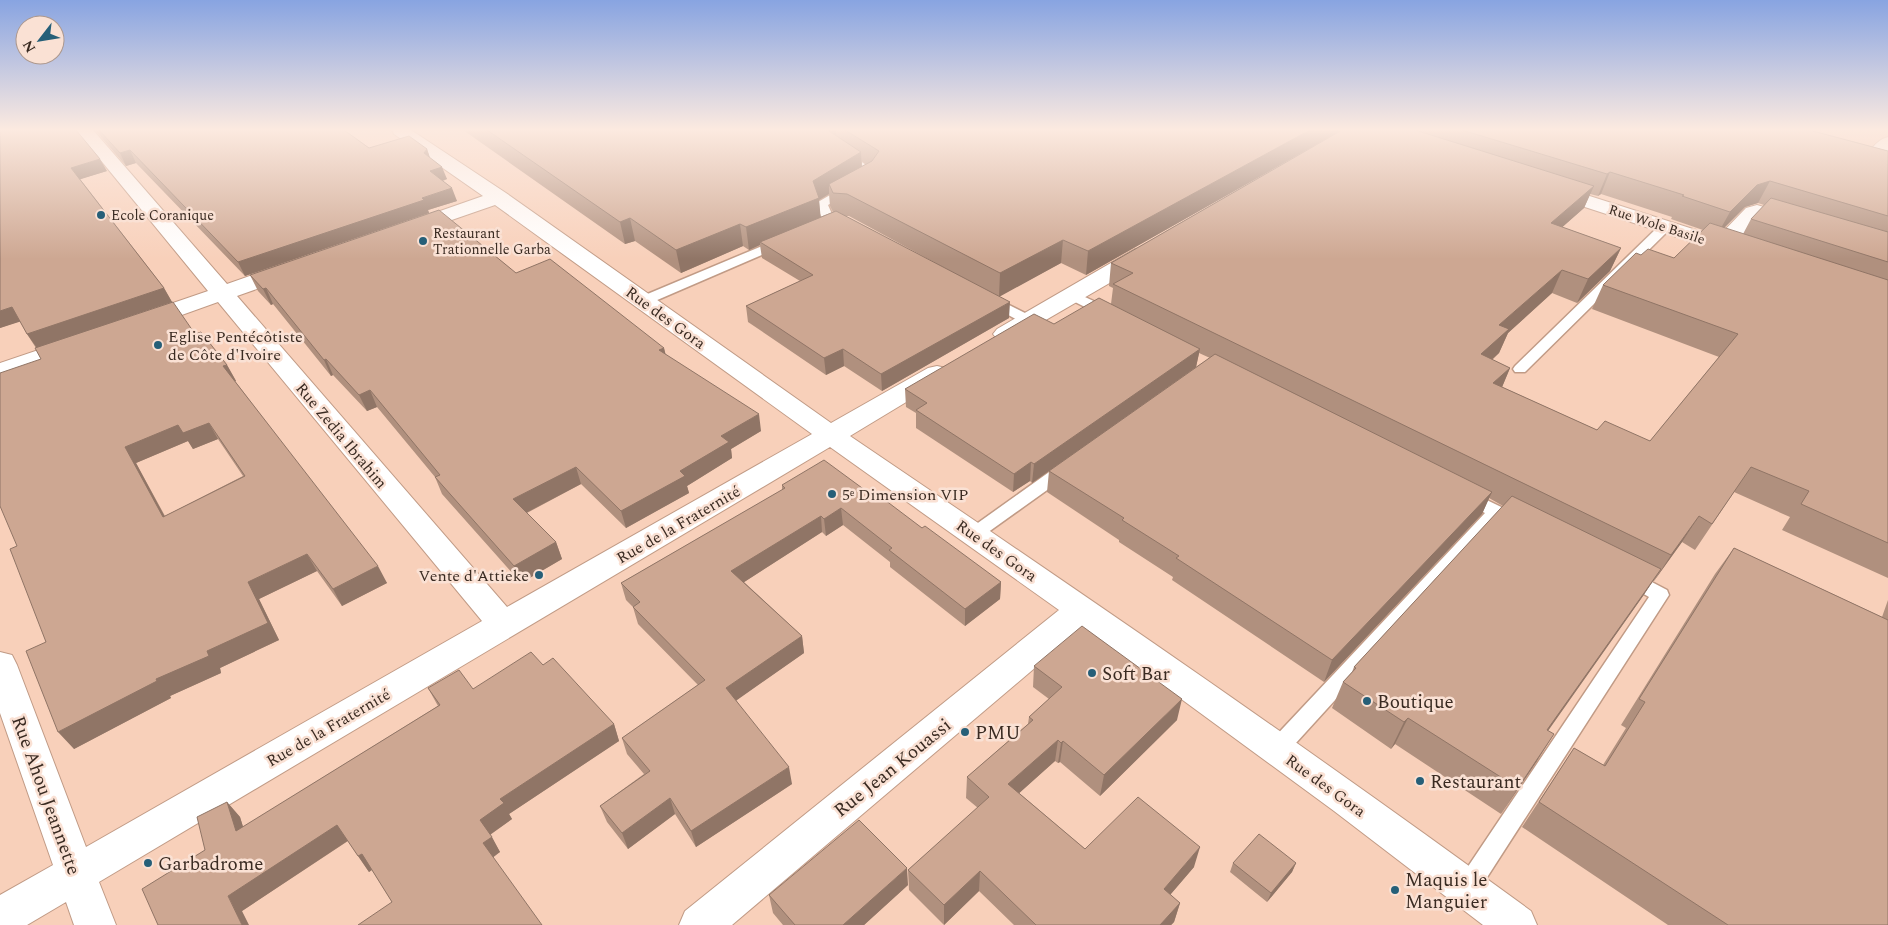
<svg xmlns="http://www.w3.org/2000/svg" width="1888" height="925" font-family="Spectral,serif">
  <rect width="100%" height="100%" fill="#f8d0ba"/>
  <path fill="#f2c3a9" d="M1757 130H1888V165Z"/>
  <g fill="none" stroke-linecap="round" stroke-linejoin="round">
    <defs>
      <path id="service" d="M844 150 878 173 872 181 828 205 835 221 829 225 823 221 816 204 818 202 866 174 840 155 839 153Z
        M1665 223 1669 224 1671 227 1669 230 1525 372H1515L1513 369 1515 366 1661 224Z
        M781 238 785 239 787 242 785 245 648 304H638L636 301 638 298Z
        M1072 291 1113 310 1115 313 1113 316H1103L1067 298 1065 295 1067 292Z
        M991 296 1033 317 1035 320 1033 323H1023L986 303 984 300Z
        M1065 464 1071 465 1073 469 1071 473 980 538 974 540 968 538 965 534 968 530 1059 465Z
        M1466 490 1524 518 1527 522 1524 526 1518 528 1499 520 1285 755 1277 758 1269 755 1266 749 1269 743 1485 513 1460 500 1458 496 1460 492Z
        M1629 570 1667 590 1669 595 1475 896 1467 899 1459 896 1455 888 1459 880 1649 597 1623 582 1620 577 1623 572Z"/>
      <path id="minor" d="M76 130H93L227 284 281 265 289 263 297 265 300 270 297 275 237 296 507 607 812 434 495 205 417 232 410 234 403 232 400 228 403 224 483 196 394 134 392 130H411L506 193 831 423 928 368 937 366 946 368 949 373 946 378 850 436C1079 591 1307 747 1531 911L1537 925H1483L1334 811 1083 627 732 925H679L685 911 1059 610 830 447 99 882 116 925H74L66 902 27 925H0V895L53 865 0 713V652L12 655 17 665 86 847 482 621 218 302 151 326 143 328 135 326 131 321 135 316 208 291Z
        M1888 137V152L1879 156 1873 155 1870 151C1875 144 1880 139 1888 137Z
        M1552 184 1718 237 1746 208 1757 205 1801 218 1804 222 1801 226 1794 228 1759 218 1735 243 1743 249 1739 253 1732 255 1545 194 1542 190 1545 186Z
        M1143 248 1151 249 1154 254 1151 259 1013 339 1005 341 997 339 993 334 997 329 1135 249Z
        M74 338 82 340 86 345 82 350 0 378V363Z"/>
    </defs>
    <use href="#service" stroke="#c19b86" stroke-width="3"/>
    <use href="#minor" stroke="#c19b86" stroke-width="2"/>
    <use href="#service" fill="#fff" fill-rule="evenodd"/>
    <use href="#minor" fill="#fff" fill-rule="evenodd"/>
  </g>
  <path fill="#b0907e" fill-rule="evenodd" d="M0 130 107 171 80 179 164 288 172 302 114 321 195 334 227 365 236 381H235L387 583 342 606 317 571 259 599 279 640 220 668 221 673 170 696 171 698 74 749 46 642 17 546 41 359 36 348 27 334 20 321 0 328ZM218 439 243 476 165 516 136 463 188 441 193 449Z
    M95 130H344L369 148 427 149 430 158 447 179 443 181 457 201 428 210 429 213 245 276 136 163 126 166Z
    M463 130H1342L1086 275 1061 263 999 296 1009 318 882 391 844 366 826 375 748 322 746 306 800 281 762 258 760 245 749 250 743 246 681 273 635 241 625 244ZM862 161 866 164 862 166ZM829 194 830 206 833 212 820 217 819 200ZM845 216H849L965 279Z
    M1342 130H1809L1888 151V578L1782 530 1790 517 1734 492 1695 550 1682 542 1654 581H1653L1643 596 1548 731 1537 761 1501 814 1395 744 1391 749 1332 708 1343 682 1352 672 1354 667 1503 506 1489 498 1482 514 1324 682 1172 580 1173 577 1119 542V540L1047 492 1049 471 1032 483 1030 481 1013 492 916 428V413L906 407 905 389 1054 324 1111 304 1113 288 1109 286 1111 263ZM1590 194 1598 196 1601 194 1672 217 1671 219 1703 230 1674 258 1641 255 1603 285 1592 309 1719 357 1650 441 1597 430 1502 387 1510 368 1492 360 1499 353 1508 333 1552 293 1577 303 1610 271 1621 248 1562 227 1584 208ZM1758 203 1764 205 1751 219 1743 234 1724 228 1745 207ZM1199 353 1210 358 1196 367Z
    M516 273 664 348 665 354 761 431 731 449 732 458 687 486 689 493 626 528 581 484 527 513 556 542 562 559 521 583 442 494 435 477 377 407 367 411 333 375 331 376 273 304 271 305 258 291 250 275Z
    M782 485 873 496 922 528 1001 582 1000 599 965 626 890 567V562L843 525 826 536 822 532 744 582 802 636 804 653 736 700 792 784 696 847 675 814 628 849 607 822 600 806 644 774 627 754 622 738 698 685 638 624 633 607 626 600 621 583 782 490Z
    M1734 548 1882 617 1888 600V925H1668L1522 827 1574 748 1603 765 1626 728 1621 725 1715 574Z
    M543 665 614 724 619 741 509 814 512 819 490 835 500 852 392 902 372 870 369 872 348 841 242 911 205 850 227 802 240 817 243 827 438 706 428 688 473 689Z
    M1034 666 1177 720 1100 796 1060 762 1058 763 1055 761 1019 793 1085 849 1194 867 1170 895 1180 903 1174 922 1171 925H1014L979 891 944 925 909 890 908 870 978 808 966 798 967 777 1028 724 1029 717 1049 699 1033 687Z
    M1233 863H1296L1292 872 1267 902 1230 872Z
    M908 885 864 925H783L773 913 769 895Z"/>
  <path fill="#907566" d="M829 130H836L837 144 830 147Z
    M1310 130H1342L1086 275 1088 251Z
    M427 149 431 161 424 153Z
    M130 150 136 163 126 166 120 153Z
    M861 152 862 174 829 184V194L819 200 821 220 760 242V245L749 250 746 227 813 181Z
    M100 159 107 171 78 180 71 168Z
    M442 167 447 179 434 183 430 171Z
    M1610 172 1601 194 1598 196 1607 174Z
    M1770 181 1758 203 1745 207 1717 235 1730 212 1757 185Z
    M1594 186 1584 208 1541 246 1551 223Z
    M452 188 457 201 428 210 429 213 245 276 238 262Z
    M630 218 635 241 625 244 620 222Z
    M740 224 743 246 681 273 676 250Z
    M1063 240 1061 263 999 297 1000 273Z
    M1621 248 1610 271 1577 303 1588 279Z
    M1562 270 1552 293 1508 333 1499 353 1470 379 1481 354 1499 325Z
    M164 288 172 302 37 348 27 334Z
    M266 288 273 304 271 305 263 289Z
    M1010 302 1009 318 882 391 881 374Z
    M12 307 22 321 0 328V311Z
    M664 348 668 364 659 350Z
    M843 349 844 366 826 375 824 358Z
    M1200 349 1196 367 1032 483 1034 464Z
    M326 359 333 375 331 376 324 360Z
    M227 365 236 381 232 383 223 366Z
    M1510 368 1500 392 1493 383Z
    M370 390 377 407 367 411 359 395Z
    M759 414 761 431 731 449 732 458 687 486 689 493 626 528 621 511 680 471 721 436Z
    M209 423 218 439 193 449 188 441 136 463 174 534 163 517 125 447 178 425Z
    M1031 462 1030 481 1013 492 1014 474Z
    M576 467 581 484 520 516 513 499Z
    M1492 492 1482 514 1324 682 1332 660Z
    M841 508 843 525 826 536 824 519Z
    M821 516 822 532 735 588 731 571Z
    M1699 516 1682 542 1654 581 1671 555Z
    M556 542 562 559 521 583 514 566Z
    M307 554 317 571 259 599 279 640 220 668 221 673 170 696 171 698 74 749 58 732 156 679 248 582Z
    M378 566 387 583 342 606 333 589Z
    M1661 569 1643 596 1530 756 1547 730Z
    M1001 582 1000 599 965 626V609Z
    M802 636 804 653 730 705 726 688Z
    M1182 699 1177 720 1100 796 1104 775Z
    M1408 718 1395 744 1391 749 1404 722Z
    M614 724 619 741 509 814 512 819 488 836 480 820 500 799Z
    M1554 734 1537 761 1501 814 1518 788Z
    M1058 740 1055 761 1007 804 1008 784Z
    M1063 741 1060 762 1058 763 1061 743Z
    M789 767 792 784 696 847 691 831Z
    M670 798 675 814 628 849 622 833Z
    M227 802 240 817 249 846 236 831Z
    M337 825 349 840 242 911 249 925H242L228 896Z
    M492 837 500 852 491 859 483 843Z
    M1200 847 1194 867 1158 909 1164 889Z
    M362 854 373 869 369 872 358 856Z
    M1296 863 1292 872 1267 902 1271 893Z
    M907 868 908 885 864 925H843Z
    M980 871 979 891 944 925V905Z
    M1180 903 1174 922 1171 925H1160Z"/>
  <path fill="#cda792" stroke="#907566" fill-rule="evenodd" d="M0 130H76L100 159 71 168 164 288 27 334 12 307 0 311Z
    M99 130H344L369 148 409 136 427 149 424 153 442 167 430 171 452 188 422 198 424 200 238 262 130 150 120 153Z
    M487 130H829V131L861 152 813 181 819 198 746 227 740 224 676 250 630 218 620 222Z
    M845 130H1310L1088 251 1063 240 1000 273 847 194 833 193 829 184 872 161 879 151Z
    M1342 130H1415L1594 186 1551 223 1621 248 1588 279 1562 270 1499 325 1509 329 1481 354 1510 368 1493 383 1597 430 1605 421 1650 441 1738 334 1603 285 1636 253 1641 255 1648 249 1674 258 1710 223 1888 280V543L1801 504 1809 491 1751 467 1712 524 1699 516 1671 555 1113 284 1133 273 1111 263Z
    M1462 130H1809L1888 151V216L1770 181 1757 185 1730 212 1682 196 1684 195 1610 172 1607 174Z
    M1771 198 1888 232V262L1751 219Z
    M439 210 516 273 550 259 664 348 659 350 759 414 721 436 729 442 680 471 685 476 621 511 576 467 513 499 556 542 514 566 435 477 440 475 370 390 359 395 326 359 324 360 266 288 263 289 250 275Z
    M836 211 1010 302 881 374 843 349 824 358 746 306 813 275 760 242Z
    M1099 298 1200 349 1034 464 1031 462 1014 474 916 410 927 403 905 389 1034 314 1054 324Z
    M173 302 195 334 201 332 227 365 223 366 378 566 333 589 307 554 248 582 268 623 207 651 209 656 156 679 157 681 58 732 26 651 46 642 10 549 17 546 0 506V373L41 359 35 348ZM209 423 245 476 163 517 125 447 178 425 183 433Z
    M1215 354 1492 492 1332 660 1176 558 1179 556 1122 520 1124 518 1049 471Z
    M824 460 873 496 877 494 922 528 925 526 1001 582 965 609 889 550 892 548 841 508 824 519 821 516 731 571 802 636 726 688 789 767 691 831 670 798 622 833 600 806 650 771 622 738 705 680 633 607 640 602 621 583 785 488 782 485Z
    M1512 496 1661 569 1547 730 1554 734 1518 788 1408 718 1404 722 1343 682 1356 668 1354 667Z
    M1734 548 1888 620V925H1728L1539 802 1574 748 1605 766 1645 702 1639 699Z
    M1082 626 1182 699 1104 775 1063 741 1061 743 1058 740 1008 784 1085 849 1138 797 1200 847 1164 889 1180 903 1160 925H1036L980 871 944 905 908 870 989 797 967 777 1033 720 1029 717 1062 687 1034 666Z
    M531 652 543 665 553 658 614 724 500 799 504 803 480 820 492 837 483 843 542 925H358L392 902 362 854 358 856 337 825 228 896 242 925H158L142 889 205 850 197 817 227 802 236 831 440 705 428 688 459 670 473 689Z
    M859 820 907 868 843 925H795L769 895Z
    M1259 834 1296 863 1271 893 1233 863Z"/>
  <linearGradient id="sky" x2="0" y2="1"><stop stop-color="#88a4e1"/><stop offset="0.5" stop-color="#fceae0"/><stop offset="1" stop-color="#fceae0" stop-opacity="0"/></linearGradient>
  <rect width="1888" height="259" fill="url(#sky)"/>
  <g fill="#265f78" stroke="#fae1d4" stroke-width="2">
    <circle cx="101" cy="215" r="5"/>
    <circle cx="423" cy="241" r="5"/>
    <circle cx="158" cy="345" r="5"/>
    <circle cx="832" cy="494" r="5"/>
    <circle cx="539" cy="575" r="5"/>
    <circle cx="1092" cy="673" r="5"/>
    <circle cx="1367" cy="701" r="5"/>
    <circle cx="965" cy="732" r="5"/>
    <circle cx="1420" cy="781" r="5"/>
    <circle cx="148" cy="863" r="5"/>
    <circle cx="1395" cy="890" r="5"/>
  </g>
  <g text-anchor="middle" stroke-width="5" stroke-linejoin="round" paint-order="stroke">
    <g font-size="14" fill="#3a2b22" stroke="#fae1d4" text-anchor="start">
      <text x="111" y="220">Ecole Coranique</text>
      <text x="433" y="238">Restaurant<tspan x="433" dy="16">Trationnelle Garba</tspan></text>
    </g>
    <g font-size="14" fill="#3a2b22" stroke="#fae1d4">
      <text transform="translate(1657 224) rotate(18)" y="5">Rue Wole Basile</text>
    </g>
    <g font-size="16" fill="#3a2b22" stroke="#fae1d4">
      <text transform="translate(666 317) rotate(36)" y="6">Rue des Gora</text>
      <text transform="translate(342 435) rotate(50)" y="6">Rue Zedia Ibrahim</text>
      <text transform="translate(678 524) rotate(-30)" y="6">Rue de la Fraternité</text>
      <text transform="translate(997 550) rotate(35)" y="6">Rue des Gora</text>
      <text transform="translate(328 727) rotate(-30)" y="6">Rue de la Fraternité</text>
      <text transform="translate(1326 785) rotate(36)" y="6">Rue des Gora</text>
    </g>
    <g font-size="16" fill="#3a2b22" stroke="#fae1d4" text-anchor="start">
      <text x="168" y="342">Eglise Pentécôtiste<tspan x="168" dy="18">de Côte d'Ivoire</tspan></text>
      <text x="842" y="500">5ᵉ Dimension VIP</text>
      <text x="529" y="581" text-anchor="end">Vente d'Attieke</text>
    </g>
    <g font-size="19" fill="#3a2b22" stroke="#fae1d4" text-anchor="start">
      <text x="1102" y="680">Soft Bar</text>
      <text x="1377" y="708">Boutique</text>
      <text x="975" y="739">PMU</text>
      <text x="1430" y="788">Restaurant</text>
      <text x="158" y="870">Garbadrome</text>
      <text x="1405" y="886">Maquis le<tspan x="1405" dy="22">Manguier</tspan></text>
    </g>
    <g font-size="19" fill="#3a2b22" stroke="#fae1d4">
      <text transform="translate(892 767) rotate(-39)" y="7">Rue Jean Kouassi</text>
      <text transform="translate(47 795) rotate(70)" y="7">Rue Ahou Jeannette</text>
    </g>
  </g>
  <g transform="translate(40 40) rotate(239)"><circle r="24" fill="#fae1d4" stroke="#ad988d"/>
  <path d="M0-4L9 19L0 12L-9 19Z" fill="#265f78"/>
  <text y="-8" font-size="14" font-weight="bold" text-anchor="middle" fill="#3a2b22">N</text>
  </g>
</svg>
